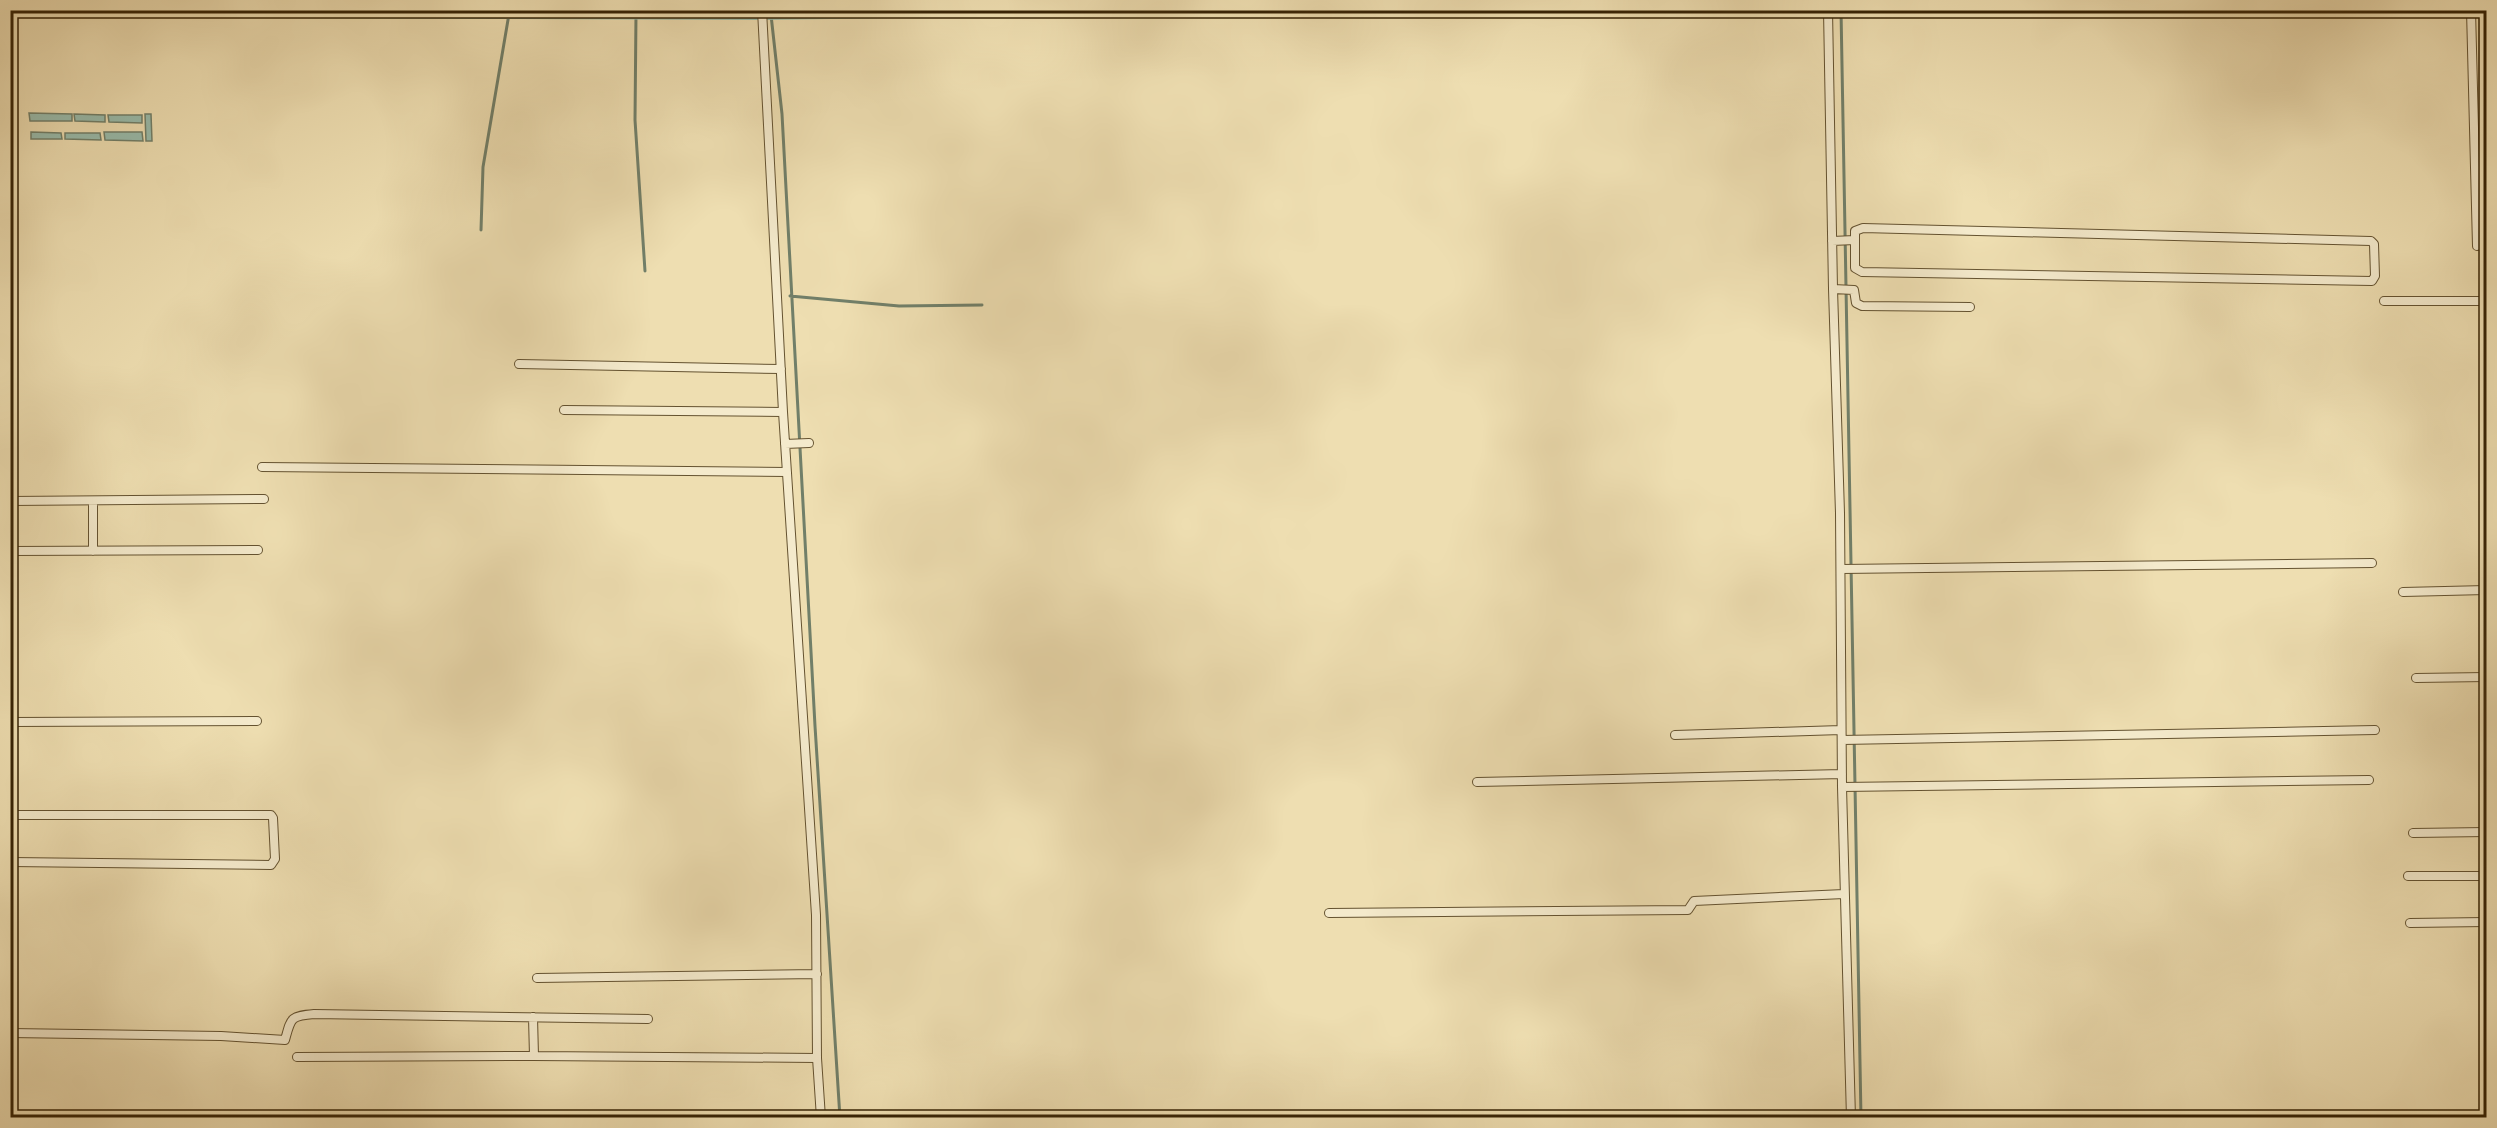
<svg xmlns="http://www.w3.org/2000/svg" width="2497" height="1128" font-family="'IM FELL Double Pica',serif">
  <rect width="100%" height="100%" fill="#eedeb1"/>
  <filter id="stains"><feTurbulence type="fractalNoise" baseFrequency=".00333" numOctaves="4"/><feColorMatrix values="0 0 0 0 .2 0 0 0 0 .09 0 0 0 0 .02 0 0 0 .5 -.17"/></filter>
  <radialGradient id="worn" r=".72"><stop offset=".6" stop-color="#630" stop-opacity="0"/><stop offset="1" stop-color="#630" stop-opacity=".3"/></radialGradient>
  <path fill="#99bcac" stroke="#717f69" stroke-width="1.5" d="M29 113 72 114V121H30Z
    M74 114 105 115V122L75 121Z
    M145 114H151L152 141H146Z
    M108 115H142V123L109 122Z
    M31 132 61 133 62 139H31Z
    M104 132H142L143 141 105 140Z
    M65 133H100L101 140 65 139Z"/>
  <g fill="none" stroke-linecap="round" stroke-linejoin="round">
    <path stroke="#717f69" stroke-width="3" d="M1841 10 1861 1118
      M447 13V10
      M636 14 635 120 645 271
      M771 15 782 114 815 726 840 1118
      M481 230 483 167 509 14
      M790 296 899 306 982 305"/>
    <path stroke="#99bcac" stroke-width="10" d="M10 12 757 15 1094 10"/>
    <defs>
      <path id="street" d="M762 10 783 412 816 915 817 1058 821 1118
        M1828 10 1833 289 1840 513 1842 787 1851 1118
        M2471 10 2477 246
        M1863 228 2371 241 2374 244 2375 276 2372 281 1862 272 1855 268V231Z
        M1832 241 1855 240
        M1833 289 1854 290 1856 303 1862 306 1970 307
        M2384 301H2486
        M519 364 781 369
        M564 410 783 412
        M785 444 809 443
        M262 467 787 472
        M10 501 264 499
        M10 551 258 550
        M93 551V501
        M1841 569 2372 563
        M2403 592 2486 590
        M2416 678 2486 677
        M10 722 257 721
        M1675 735 1841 730
        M1842 740 2375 730
        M1477 782 1842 774
        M1842 787 2369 780
        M10 815H271L273 818 275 859 271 865 10 862
        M2413 833 2486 832
        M2408 876H2486
        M1329 913 1688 910 1694 901 1844 894
        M2410 923 2486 922
        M537 978 817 974
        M533 1017 534 1056
        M10 1033 221 1036 285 1040C291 1018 290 1016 314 1014L648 1019
        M297 1057 534 1056 817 1058"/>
    </defs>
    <use href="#street" stroke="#645230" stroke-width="10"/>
    <use href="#street" stroke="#f4eacc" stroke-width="8"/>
  </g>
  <rect width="2497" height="1128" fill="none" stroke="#eedeb1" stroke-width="36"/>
  <rect x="12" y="12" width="2473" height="1104" fill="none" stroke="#362305" stroke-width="3"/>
  <rect x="18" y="18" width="2461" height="1092" fill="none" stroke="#362305" stroke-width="1.5"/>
  <rect width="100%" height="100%" filter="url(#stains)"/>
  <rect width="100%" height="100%" fill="url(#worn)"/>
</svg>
